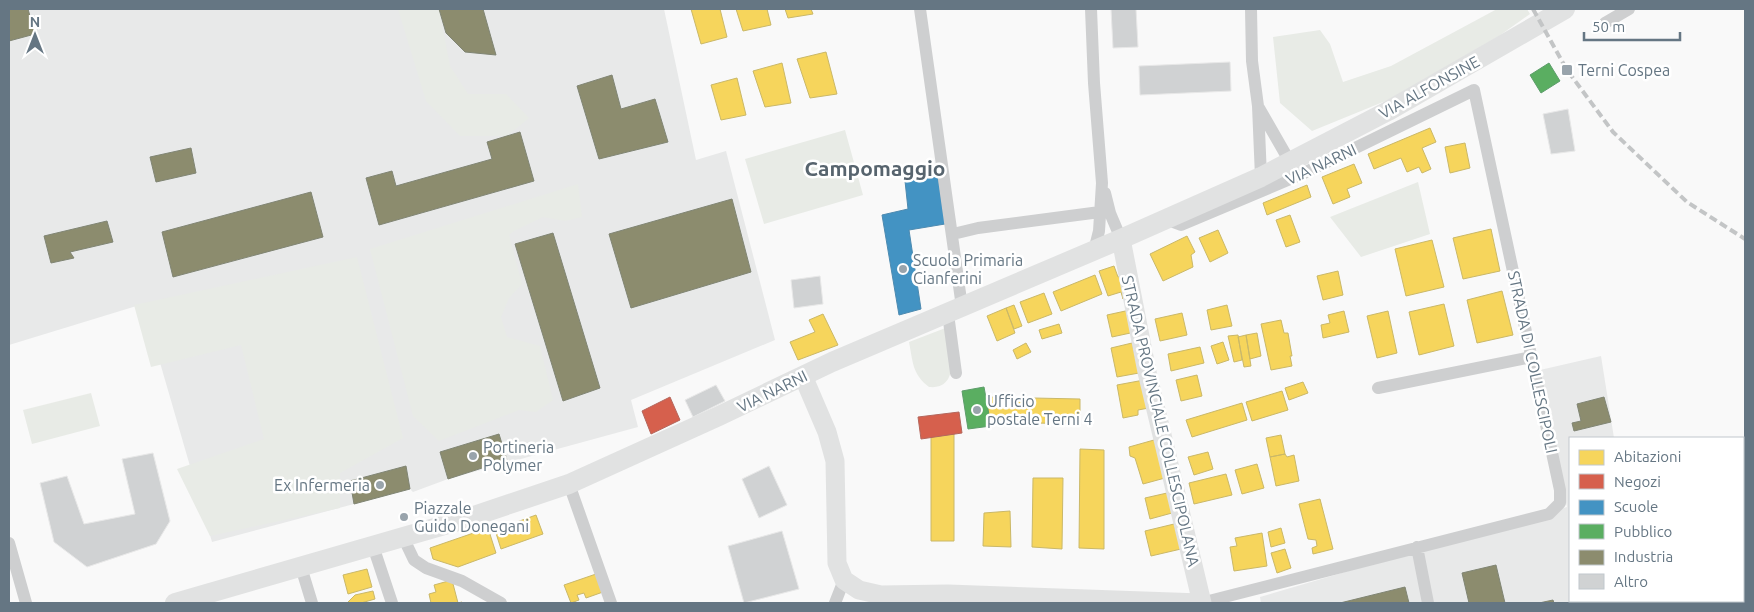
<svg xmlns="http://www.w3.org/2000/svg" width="1754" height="612" font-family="Ubuntu,sans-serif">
  <rect width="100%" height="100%" fill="#f9f9f9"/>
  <path fill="#e8e9e9" d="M9 9H664L696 160 726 151 775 340 631 400 638 427 448 479 413 492 410 489 212 542 143 304 9 345Z
    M1601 356 1614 438H1570V601H1633V603H1261L1260 597 1567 507 1540 370Z"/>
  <path fill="#e8ebe6" d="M398 9H439L450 66 468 94H506L529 118 507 136H460L426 101Z
    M1497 9H1527L1530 14 1499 36 1388 100 1312 131 1280 103 1273 37 1320 30 1330 44 1343 82 1391 66Z
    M845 130 863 195 764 224 745 159Z
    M1418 182 1430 234 1361 257 1330 217Z
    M578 184 582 217 565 221 543 217 514 231 509 235 522 284 509 298 501 317 507 337 540 346 553 400 536 412 519 410 439 441 413 416 370 249Z
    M357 257 403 438 340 473V508L210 536 177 469 264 439 241 345 151 367 134 305Z
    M948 327C950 347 962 390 929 387 912 374 913 362 909 342Z
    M91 393 100 426 32 444 23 410Z"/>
  <path fill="#f6d55c" stroke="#cab868" d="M691 9H720L727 37 701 44Z
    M736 9H767L771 25 743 31Z
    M785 9H811L813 14 788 18Z
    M826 52 837 94 810 98 797 59Z
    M782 63 791 103 765 107 753 71Z
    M737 78 746 115 721 120 711 85Z
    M1430 128 1436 142 1422 148 1431 169 1422 173 1419 167 1407 172 1401 158 1374 169 1368 154Z
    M1465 143 1470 168 1450 173 1445 147Z
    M1354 164 1362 183 1347 189 1350 197 1333 204 1322 177Z
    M1307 185 1311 197 1267 215 1263 203Z
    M1290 215 1300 242 1286 247 1276 220Z
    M1491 229 1500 271 1463 279 1453 238Z
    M1218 230 1228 253 1210 262 1199 238Z
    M1187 236 1195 252 1191 255 1193 267 1163 281 1150 254Z
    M1432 240 1444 287 1406 296 1395 249Z
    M1114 266 1118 277 1124 275 1123 299 1121 292 1108 296 1099 271Z
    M1338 271 1343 295 1323 300 1317 276Z
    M1095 275 1102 294 1061 311 1053 292Z
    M1502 291 1513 335 1477 343 1467 300Z
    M1044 293 1052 314 1028 323 1020 302Z
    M1444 304 1454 346 1419 355 1409 312Z
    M1014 305 1022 326 1014 329 1006 308Z
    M1227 305 1232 326 1211 330 1207 310Z
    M1006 308 1015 333 997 341 987 316Z
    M1130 310 1135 332 1112 337 1107 315Z
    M1344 311 1349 332 1323 338 1321 325 1330 323 1328 315Z
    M1388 311 1397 353 1377 358 1367 316Z
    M1182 313 1187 335 1160 341 1155 319Z
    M823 314 838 345 798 360 790 342 815 332 809 320Z
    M1281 320 1284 333H1288L1292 356H1290L1292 366 1271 370 1261 324Z
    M1059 324 1062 333 1042 339 1039 330Z
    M1257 333 1261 356 1250 359 1246 335Z
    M1238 335 1242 360 1234 362 1228 336Z
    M1246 335 1251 366 1244 367 1238 337Z
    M1223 342 1229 360 1217 364 1211 346Z
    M1026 343 1031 352 1017 359 1013 350Z
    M1132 343 1139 373 1117 377 1111 348Z
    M1200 347 1204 363 1171 371 1168 354Z
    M1197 375 1202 396 1181 401 1176 380Z
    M1144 380 1149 408 1138 410V415L1123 418 1117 385Z
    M1303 382 1308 393 1289 400 1285 388Z
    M1282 391 1288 410 1252 421 1246 402Z
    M986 397 1080 399V424L990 422Z
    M1242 403 1247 420 1192 437 1186 420Z
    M954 434V541H931V437Z
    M1281 435 1285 454 1270 457 1266 438Z
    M1154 440 1165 478 1143 484 1135 458 1130 456 1129 447Z
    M1080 449 1104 450V549L1079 548Z
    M1208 452 1213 469 1194 475 1188 457Z
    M1285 454 1287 457 1294 455 1299 481 1276 486 1270 457Z
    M1257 464 1264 488 1242 494 1235 470Z
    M1226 474 1232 495 1194 504 1189 483Z
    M1033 478H1063L1062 549 1032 547Z
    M1167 493 1172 513 1150 519 1145 498Z
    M1320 499 1333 549 1313 554 1312 548 1317 546 1316 540 1308 539 1299 504Z
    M1010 511 1011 547 983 546 984 513Z
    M536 515 543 534 501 549 495 530Z
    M1174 524 1181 549 1151 556 1145 531Z
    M488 528 496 553 458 567 433 559 430 548Z
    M1281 528 1285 543 1271 547 1268 532Z
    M1262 533 1267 566 1234 571 1230 547 1237 546 1235 538Z
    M1285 549 1291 568 1277 573 1271 553Z
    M367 569 372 587 348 594 343 575Z
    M596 574 603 592 586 598 584 593 577 595 579 600 571 603 564 585Z
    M452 580 458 603 462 602 463 603H431L429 594 436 592 434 585Z
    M373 591 375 599 361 603H347L355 595Z"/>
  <path fill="#d6604d" stroke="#b4675d" d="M670 397 680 420 651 434 642 411Z
    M959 412 962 433 921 439 918 417Z"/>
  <path fill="#4393c3" stroke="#4d8ab0" d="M938 177 945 224 909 230 921 309 899 315 882 215 908 209 905 181Z"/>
  <path fill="#5aae61" stroke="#5d9d6b" d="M1549 63 1560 81 1541 93 1530 75Z
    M984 387 991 426 968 429 962 391Z"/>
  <path fill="#8c8c6e" stroke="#808574" d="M9 9H28L35 34 9 41Z
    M439 9H483L496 55 465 52 446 33Z
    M612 75 621 109 655 99 668 142 599 159 577 86Z
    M520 132 534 181 379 225 366 178 392 171 396 186 492 159 487 142Z
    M191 148 196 173 156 182 150 157Z
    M311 192 323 237 173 277 162 232Z
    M732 199 751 272 631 308 609 234Z
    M107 221 113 242 70 252 74 258 51 263 44 236Z
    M553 233 600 388 563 401 515 244Z
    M1604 397 1611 422 1574 431 1572 423 1581 421 1577 404Z
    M499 434 507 460 448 479 440 452Z
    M406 466 410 489 354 504 350 481Z
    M1496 565 1505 603H1469L1462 573Z
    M1405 587 1409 603H1340Z
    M1553 600 1554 603H1539Z
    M1583 601H1623L1624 603H1584Z"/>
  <path fill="#d0d2d3" stroke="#e8e8e8" d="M1111 9H1136L1138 47 1113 48Z
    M1230 62 1231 91 1140 95 1139 66Z
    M1568 109 1575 151 1551 154 1543 114Z
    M820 276 823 304 794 308 791 280Z
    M716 385 725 401 693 417 685 400Z
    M153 453 170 521 156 544 87 567 54 542 40 483 67 476 84 524 135 514 122 459Z
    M769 466 787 505 759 518 742 479Z
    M782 531 799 589 744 603 728 546Z"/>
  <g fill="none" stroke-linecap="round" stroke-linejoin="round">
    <path stroke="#cecfd0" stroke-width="12" d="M920 9 962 307
      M1091 9 1094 83 1102 183 1099 231 1094 251
      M1251 9 1252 61 1258 106 1261 177
      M1605 23 1629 9
      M1259 108 1290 162
      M1105 193 1110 213 1121 239
      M1165 219 1181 225 1302 174 1474 90 1560 490V503L1549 514 1201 603
      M953 234 978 228 1100 212
      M948 314 956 373
      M1378 388 1532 357
      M569 484 611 603
      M403 537 414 560 426 568 462 581 501 603
      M9 543 26 603
      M373 546 392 603
      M1417 547 1428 603
      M301 567 312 603
      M835 603 844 580"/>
    <path stroke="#e1e2e2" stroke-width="19" d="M1121 239 1147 372 1202 603
      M803 376 827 432 835 461 837 563 844 580 859 590 881 595 948 594 1201 603"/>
    <path stroke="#e1e2e2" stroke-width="20" d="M175 603 462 520 569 484 719 416 832 362 1121 239 1261 177 1388 111 1565 9"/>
    <path stroke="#c3c5c6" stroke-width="4" stroke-dasharray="8 4" stroke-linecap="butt" d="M1533 9 1567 70 1613 132 1687 202 1745 239"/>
  </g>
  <g fill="#99a4ac" stroke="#fff" stroke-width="2">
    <rect x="1561" y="64" width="12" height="12" rx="2.5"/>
    <circle cx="903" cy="269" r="5"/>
    <circle cx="977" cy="410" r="5"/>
    <circle cx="473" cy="456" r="5"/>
    <circle cx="380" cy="485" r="5"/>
    <circle cx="404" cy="517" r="5"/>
  </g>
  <g text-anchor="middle" stroke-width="5" stroke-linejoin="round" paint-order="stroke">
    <g font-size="16" fill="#657683" stroke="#fff" text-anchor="start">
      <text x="1578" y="76">Terni Cospea</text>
      <text x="913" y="266">Scuola Primaria<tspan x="913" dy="18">Cianferini</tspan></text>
      <text x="987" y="407">Ufficio<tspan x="987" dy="18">postale Terni 4</tspan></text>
      <text x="483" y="453">Portineria<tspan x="483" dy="18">Polymer</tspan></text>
      <text x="370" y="491" text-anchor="end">Ex Infermeria</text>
      <text x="414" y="514">Piazzale<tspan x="414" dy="18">Guido Donegani</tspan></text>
    </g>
    <g font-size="16" fill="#657683" stroke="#fff">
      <text transform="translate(1429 87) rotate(-29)" y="6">VIA ALFONSINE</text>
      <text transform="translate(1321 164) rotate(-25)" y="6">VIA NARNI</text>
      <text transform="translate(1533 362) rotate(78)" y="6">STRADA DI COLLESCIPOLI</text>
      <text transform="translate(772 391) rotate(-26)" y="6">VIA NARNI</text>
      <text transform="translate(1161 421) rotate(77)" y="6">STRADA PROVINCIALE COLLESCIPOLANA</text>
    </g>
    <g font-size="21" font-weight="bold" fill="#57646e" stroke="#fff">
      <text x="875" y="176">Campomaggio</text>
    </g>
  </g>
  <rect width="1754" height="612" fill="none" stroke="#657683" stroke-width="20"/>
  <rect x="1569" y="437" width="175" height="165" fill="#ffffff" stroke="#c1c8cd"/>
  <rect x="1579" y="450" width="25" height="15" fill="#f6d55c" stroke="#c1c8cd"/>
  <text x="1614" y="462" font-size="15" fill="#657683">Abitazioni</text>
  <rect x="1579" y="474" width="25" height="15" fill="#d6604d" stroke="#c1c8cd"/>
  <text x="1614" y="487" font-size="15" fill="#657683">Negozi</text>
  <rect x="1579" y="500" width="25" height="15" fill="#4393c3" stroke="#c1c8cd"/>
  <text x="1614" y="512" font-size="15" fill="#657683">Scuole</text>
  <rect x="1579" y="524" width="25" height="15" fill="#5aae61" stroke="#c1c8cd"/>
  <text x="1614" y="537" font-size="15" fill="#657683">Pubblico</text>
  <rect x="1579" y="550" width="25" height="15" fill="#8c8c6e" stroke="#c1c8cd"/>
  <text x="1614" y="562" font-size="15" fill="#657683">Industria</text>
  <rect x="1579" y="574" width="25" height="15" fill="#d0d2d3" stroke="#c1c8cd"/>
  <text x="1614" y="587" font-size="15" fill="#657683">Altro</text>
  <g transform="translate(35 35)" stroke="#ffffff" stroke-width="4" paint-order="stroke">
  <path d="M0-4L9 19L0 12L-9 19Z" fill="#657683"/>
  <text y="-8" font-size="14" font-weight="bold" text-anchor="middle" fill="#657683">N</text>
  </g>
  <path d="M1584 32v8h96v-8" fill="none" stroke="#657683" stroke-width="2.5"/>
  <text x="1592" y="32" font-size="15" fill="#657683" stroke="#ffffff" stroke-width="4" paint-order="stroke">50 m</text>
</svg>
